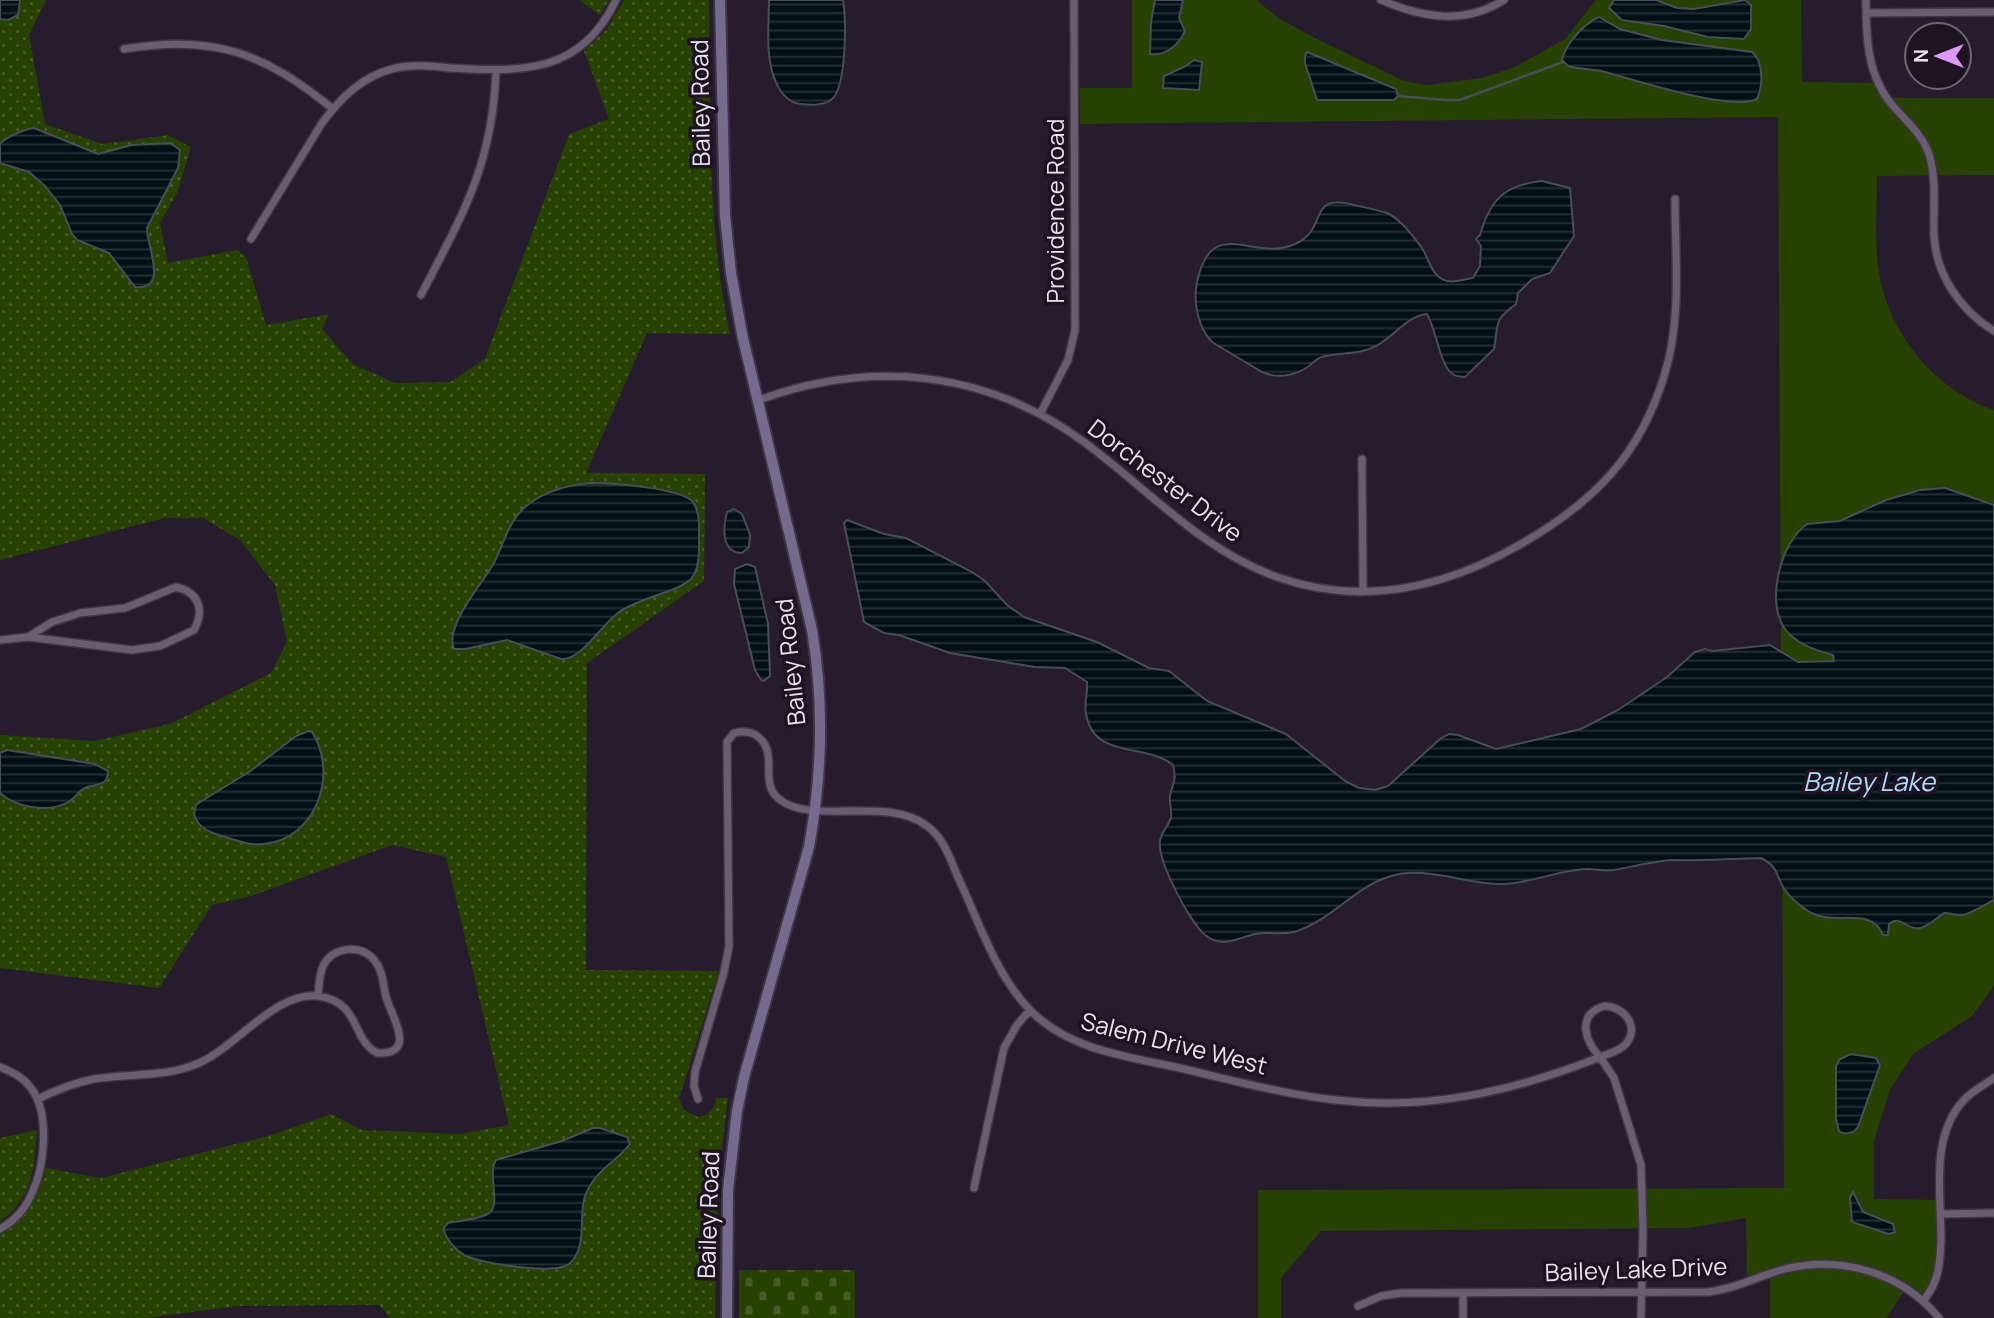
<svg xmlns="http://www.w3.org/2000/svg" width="1994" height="1318" font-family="Manrope,sans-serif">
  <defs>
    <pattern id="grass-dots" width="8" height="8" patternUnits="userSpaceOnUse" patternTransform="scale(1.75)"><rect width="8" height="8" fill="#274100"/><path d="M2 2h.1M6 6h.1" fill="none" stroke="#465c26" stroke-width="1.8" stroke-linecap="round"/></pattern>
    <pattern id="cemetery-stones" width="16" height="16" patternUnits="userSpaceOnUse" patternTransform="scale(1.75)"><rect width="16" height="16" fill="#274100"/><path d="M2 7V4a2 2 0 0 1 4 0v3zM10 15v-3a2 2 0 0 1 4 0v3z" fill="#465c26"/></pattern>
    <pattern id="water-rules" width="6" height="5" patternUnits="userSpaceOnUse" patternTransform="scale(1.75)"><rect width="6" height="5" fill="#030f16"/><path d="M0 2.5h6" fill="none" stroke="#283238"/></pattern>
  </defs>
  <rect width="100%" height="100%" fill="#261c2d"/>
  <path fill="url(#grass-dots)" d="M0 0H46L29 35 45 124 102 144 168 135 191 147 178 191 160 223 168 263 237 250 246 257 266 325 329 314 322 329 353 364 395 383 450 382 485 359 569 134 609 119 584 51 606 30 624 0H709C711 111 706 224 730 334L647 333 586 473 705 474 704 581 587 663 586 970 719 971 679 1099 684 1110 698 1117C709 1115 715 1109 716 1098H728L718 1179 715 1318H391L379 1305 237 1306 146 1318H0V1234C24 1218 39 1197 46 1168L101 1178 268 1136 331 1114 362 1130 459 1134 509 1125 446 857 392 845 251 896 212 905 159 988 0 968V735L94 741 170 724 271 673 287 642 275 585 240 540 203 518H165L0 560Z
    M579 0H609L600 15Z
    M37 1130C34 1170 34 1196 0 1222V1138Z"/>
  <path fill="url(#cemetery-stones)" d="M739 1270H855V1318H739Z"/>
  <path fill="#274100" d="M1132 0H1256L1280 19 1317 39 1404 81 1427 85 1482 78 1515 67 1565 39 1596 0H1801L1802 82 1878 83 1886 98H1994V175L1877 176C1877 211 1873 249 1881 283 1894 340 1939 392 1994 410V986L1972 1016 1913 1054 1890 1090 1874 1141V1199L1941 1200V1258L1924 1300 1907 1287 1886 1318H1770V1274L1747 1283 1746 1218 1690 1228 1321 1231 1281 1278V1318H1258V1190L1784 1188 1778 117 1080 124V88H1132Z"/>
  <path fill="url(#water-rules)" stroke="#484e57" stroke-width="2" d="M0 0H20L18 15 8 20 0 19Z
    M769 0H843C846 19 847 86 832 99 824 106 811 105 801 104 788 103 779 91 775 80 765 56 769 26 769 0Z
    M1155 0H1183L1179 18 1185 31C1179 45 1166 56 1150 54L1151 22Z
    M1614 0H1656L1677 8 1694 9 1745 0 1751 5V29L1744 39 1708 37 1664 26 1622 20 1609 8Z
    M1599 17 1620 29 1662 40 1752 52C1764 62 1763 86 1757 99 1731 112 1633 79 1601 71 1590 69 1579 69 1568 66L1562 60C1565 44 1585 23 1599 17Z
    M1307 52 1396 89 1398 96 1394 100H1317L1305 63V56Z
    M1194 60 1202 62 1199 90 1163 88 1164 76 1186 66Z
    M34 128 98 154 132 145 170 143 180 150 178 168 147 228C146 245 170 290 135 287L109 253 77 240 72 234 60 205 45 186 29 172 0 163C0 158 0 150 0 145 2 138 26 129 34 128Z
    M1542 181 1570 188 1574 236 1550 273 1532 279 1518 293 1516 304C1492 322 1499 323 1494 349L1465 377C1461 376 1457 377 1454 375 1440 368 1436 328 1427 314 1407 316 1393 337 1376 346 1360 355 1340 352 1322 357 1317 358 1313 363 1309 366 1295 376 1278 379 1262 372L1212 342C1198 328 1193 302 1197 282 1212 213 1253 263 1295 244 1331 228 1304 191 1358 206 1367 208 1380 210 1389 214 1402 221 1413 236 1422 248 1429 259 1432 278 1447 281 1455 283 1465 279 1473 278L1480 266 1481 246 1476 239 1480 235C1490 200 1504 185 1542 181Z
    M591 483C611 483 679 488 692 501 700 510 699 526 699 537 699 550 700 569 691 579 678 592 637 598 618 613 602 624 581 661 561 659L507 640 465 649H454C444 626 483 583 494 563 503 546 507 525 522 510 540 492 567 485 591 483Z
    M1945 488 1994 505V900C1988 903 1968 915 1962 915 1956 916 1950 913 1944 913 1936 918 1929 926 1920 928 1907 931 1901 914 1889 924L1888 935H1883C1872 907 1839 924 1816 915 1805 911 1789 897 1783 887 1775 872 1778 867 1761 858 1733 859 1705 861 1676 860 1656 860 1634 867 1613 870 1605 871 1596 869 1587 869 1559 870 1532 883 1503 884 1466 885 1424 864 1388 877 1354 888 1331 920 1297 931 1283 936 1269 931 1255 934 1237 938 1223 949 1205 935 1190 923 1157 860 1160 841 1161 832 1169 826 1171 817 1172 810 1169 803 1170 796 1173 781 1177 782 1173 765 1145 742 1094 760 1086 714 1084 701 1088 693 1087 682L1065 668 1035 667 950 653 899 635 884 633 864 622 844 523 847 520 884 534 906 538 972 572 985 581 1007 605 1024 617 1097 642 1149 668 1169 671 1207 701 1286 734 1345 781 1359 788 1375 790 1388 786 1440 739 1449 734 1458 735 1496 749 1581 729 1618 710 1667 677 1695 652 1705 649 1712 651 1770 645 1798 662 1834 661 1833 655C1817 651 1795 643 1785 629 1765 601 1781 542 1807 524L1840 521 1886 500 1920 490Z
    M734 509 742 514 750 535 749 547 742 553C721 553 723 527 727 512Z
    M747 564 755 567 768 624 770 676 764 681 761 680 755 670 734 584 735 569Z
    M308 731 312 732C339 774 316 839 264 844 249 846 236 840 222 836 209 832 198 828 194 814L196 805 200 802 249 772 296 736Z
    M7 750 95 764 108 771C108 787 97 783 85 788 78 791 75 799 68 802 49 813 16 808 0 793V753Z
    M1851 1054 1876 1058 1880 1065 1858 1127C1854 1133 1845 1136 1839 1131L1836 1119V1066L1840 1059Z
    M593 1128H600L627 1137 630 1144C615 1163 595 1170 585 1196 578 1215 588 1247 570 1263 557 1276 481 1263 466 1256 458 1252 443 1237 444 1228L448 1223C461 1220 476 1220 488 1214 502 1207 487 1174 496 1160L562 1141Z
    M1853 1192 1863 1212 1893 1224 1895 1232 1889 1234 1852 1222 1850 1198Z"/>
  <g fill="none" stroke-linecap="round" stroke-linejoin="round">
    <path stroke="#484e57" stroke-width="2.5" d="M1398 96 1446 100H1460L1563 62"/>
    <defs>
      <path id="minor" d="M1381 0C1423 18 1464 25 1504 0
        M1866 0C1866 38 1867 77 1894 107 1907 122 1922 134 1929 154 1937 180 1933 208 1934 234 1935 274 1961 311 1994 331
        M1866 13 1994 12
        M124 49C213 34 263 52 333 109
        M251 239 322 123C340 99 361 77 392 69 412 64 431 66 451 68 522 72 581 74 616 0
        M421 295C463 214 493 164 496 70
        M759 400C871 359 986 370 1084 442 1148 489 1201 550 1277 577 1362 607 1445 588 1521 544 1594 502 1641 455 1665 373 1682 317 1675 256 1675 199
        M1040 414 1068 360 1075 330 1074 0
        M1362 459 1363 591
        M176 587C199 592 205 610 194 630L160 646 132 650 28 637 52 622 65 618 80 613 125 608Z
        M0 640 28 637
        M1604 1006C1624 1006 1641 1027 1625 1045 1619 1051 1608 1054 1600 1057 1585 1041 1576 1015 1604 1006Z
        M0 1067C12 1072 23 1077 31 1088 50 1113 45 1166 32 1193 26 1208 14 1221 0 1229
        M38 1099C56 1090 74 1083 94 1079 129 1073 165 1078 199 1063 236 1047 276 991 318 996 361 1002 351 1039 377 1053 418 1055 392 1017 386 997 383 985 383 971 375 961 362 944 335 946 324 964 319 974 319 985 318 996
        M698 1099 694 1086 695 1072 724 972 729 946 727 742 734 733C741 731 747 731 754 734 782 750 757 782 779 799 812 826 886 795 927 826 943 837 950 858 957 875 978 919 995 974 1030 1010 1068 1049 1124 1056 1175 1067 1228 1079 1282 1094 1336 1100 1428 1111 1515 1091 1600 1057L1614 1078 1641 1165 1643 1229 1641 1318
        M974 1188 1004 1048 1017 1025 1030 1010
        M1941 1214 1994 1213
        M1463 1293V1318
        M1924 1300C1939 1281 1940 1264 1941 1240 1941 1194 1930 1136 1964 1100 1972 1091 1984 1085 1994 1078
        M1358 1306 1381 1296 1401 1293 1708 1292C1735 1289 1756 1277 1781 1270 1839 1254 1901 1272 1939 1318"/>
      <path id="secondary" d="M720 0 725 216 731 273 742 334 812 630C824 702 822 776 809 847L744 1077 737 1111 728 1190 727 1318"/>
    </defs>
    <use href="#minor" stroke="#3f3645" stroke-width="10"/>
    <use href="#secondary" stroke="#3f3645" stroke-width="14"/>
    <use href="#minor" stroke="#695d71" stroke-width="7"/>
    <use href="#secondary" stroke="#756b8e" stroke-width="10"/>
  </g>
  <g text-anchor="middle" stroke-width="7" stroke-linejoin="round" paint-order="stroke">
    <g font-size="24" fill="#e9e2ee" stroke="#1d1323">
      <text transform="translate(701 103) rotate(-91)" y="8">Bailey Road</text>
      <text transform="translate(1056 211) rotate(-90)" y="8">Providence Road</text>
      <text transform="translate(1165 481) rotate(37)" y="8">Dorchester Drive</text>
      <text transform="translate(791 662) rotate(-96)" y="8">Bailey Road</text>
      <text transform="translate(1174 1044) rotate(14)" y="8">Salem Drive West</text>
      <text transform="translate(709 1215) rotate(-88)" y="8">Bailey Road</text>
      <text transform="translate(1636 1270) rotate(-2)" y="8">Bailey Lake Drive</text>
    </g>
    <g font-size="26" font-style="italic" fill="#abdbf6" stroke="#1d1323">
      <text x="1869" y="791">Bailey Lake</text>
    </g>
  </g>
  <g transform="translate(1938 56) rotate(270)"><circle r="33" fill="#1d1323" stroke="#6f6674" stroke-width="2"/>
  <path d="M0-5L12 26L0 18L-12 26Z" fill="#dc99f4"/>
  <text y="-10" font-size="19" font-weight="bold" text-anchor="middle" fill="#e9e2ee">N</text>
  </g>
</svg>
